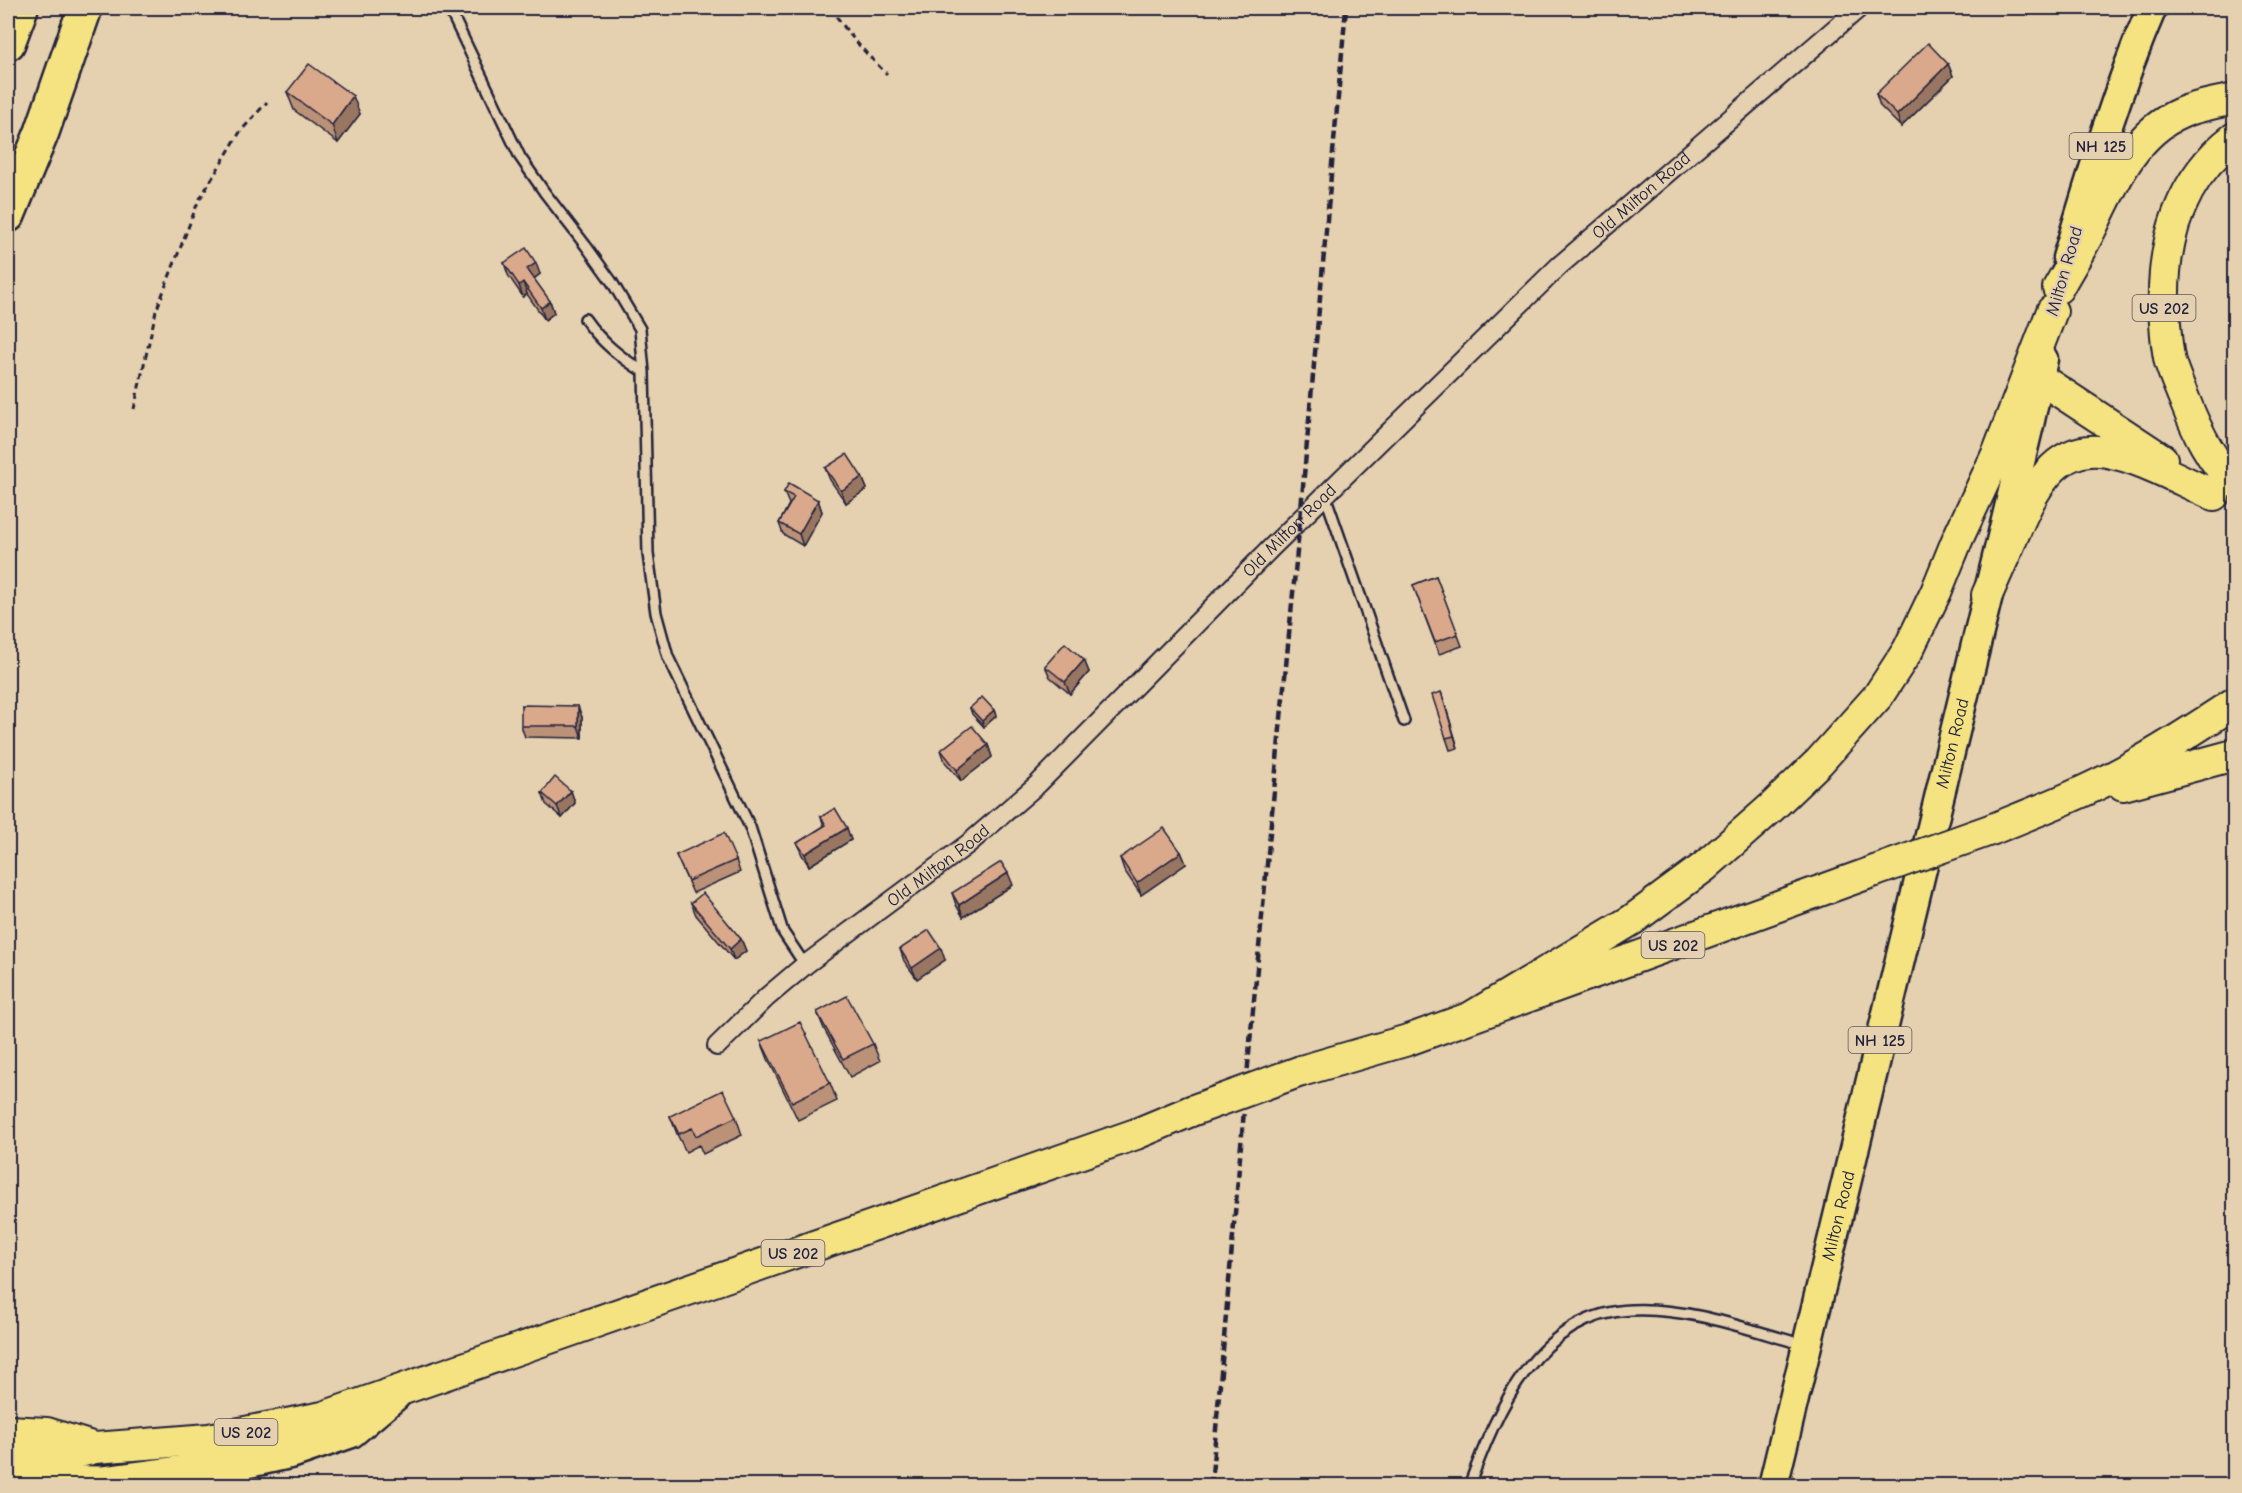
<svg xmlns="http://www.w3.org/2000/svg" width="2242" height="1493" font-family="'Comic Neue',sans-serif">
  <rect width="100%" height="100%" fill="#e5d0af"/>
  <filter id="ink" filterUnits="userSpaceOnUse"><feTurbulence type="fractalNoise" baseFrequency=".0167" numOctaves="2"/><feDisplacementMap in="SourceGraphic" scale="12" xChannelSelector="R" yChannelSelector="G"/><feConvolveMatrix kernelMatrix="1 2 1 2 8 2 1 2 1" color-interpolation-filters="sRGB"/></filter>
  <g filter="url(#ink)">
    <g fill="none" stroke-linecap="round" stroke-linejoin="round">
      <defs>
        <path id="service" d="M449 8 520 157 545 193 586 246 612 282 640 329 644 372
          M585 319C601 342 620 357 644 372L648 554 656 613 668 657 750 827 783 932 805 965
          M1325 495 1404 721
          M1469 1486C1497 1410 1538 1314 1631 1310 1690 1307 1749 1330 1805 1345"/>
        <g id="minor">
          <path id="s1" d="M717 1046 767 997 805 965 968 844 1038 784 1271 548 1559 266 1859 8"/>
        </g>
        <g id="primary">
          <path d="M2067 258C2092 174 2117 89 2152 8"/>
          <path id="s2" d="M1773 1486 2029 425 2043 359"/>
        </g>
        <path id="trunk" d="M2234 138C2180 179 2162 242 2164 308 2165 326 2166 345 2170 362 2174 375 2180 388 2185 401 2196 429 2211 462 2234 482
          M2058 288C2069 268 2082 248 2092 227 2113 184 2134 133 2181 113 2197 106 2217 103 2234 99
          M2039 378 2162 459
          M1987 595C1996 575 2005 555 2013 536 2031 495 2053 442 2107 452 2142 458 2181 481 2214 495
          M2123 785 2234 755
          M1993 829C2037 811 2082 794 2124 771 2162 750 2198 727 2234 703
          M1471 1017 1632 920 1704 867 1771 808 1819 762 1878 696 1908 650 1936 592 1958 538 1998 452 2052 311
          M1301 1071 1408 1040 1875 871
          M8 1431 47 1433 95 1448
          M8 1458 44 1461 95 1448 209 1439 323 1417 1136 1134 1191 1111"/>
        <path id="motorway" d="M8 43 21 8
          M8 215 42 132 85 8
          M8 1482 102 1483 172 1474 247 1461 292 1451 350 1431 394 1394"/>
      </defs>
      <use href="#service" stroke="#22223b" stroke-width="14"/>
      <use href="#minor" stroke="#22223b" stroke-width="22"/>
      <use href="#primary" stroke="#22223b" stroke-width="33"/>
      <use href="#trunk" stroke="#22223b" stroke-width="34"/>
      <use href="#motorway" stroke="#22223b" stroke-width="38"/>
      <path stroke="#22223b" stroke-width="3" stroke-dasharray="6 4.5" stroke-linecap="butt" d="M831 8C847 33 866 54 887 74
        M134 409 156 311 198 202 240 132 267 102"/>
      <use href="#service" stroke="#e5d0af" stroke-width="9"/>
      <use href="#minor" stroke="#e5d0af" stroke-width="18"/>
      <use href="#primary" stroke="#f5e382" stroke-width="28"/>
      <use href="#trunk" stroke="#f5e382" stroke-width="30"/>
      <use href="#motorway" stroke="#f5e382" stroke-width="33"/>
      <path stroke="#22223b" stroke-width="4.5" stroke-dasharray="9 4.5" stroke-linecap="butt" d="M1211 1486 1251 1031 1300 520 1346 8"/>
      <defs>
        <path id="trunk-bridge" d="M1875 871 1993 829
          M1191 1111 1301 1071"/>
      </defs>
      <use href="#trunk-bridge" stroke="#22223b" stroke-width="34" stroke-linecap="butt"/>
      <use href="#trunk-bridge" stroke="#f5e382" stroke-width="30"/>
    </g>
    <path fill="#bb9178" stroke="#22223b" stroke-width="1.5" d="M1948 64 1953 76 1901 127 1880 106 1876 94Z
      M287 92 360 114 338 143 294 110Z
      M504 263 540 274 534 279 550 301 554 313 545 320 527 294 523 297 508 275Z
      M825 468 862 477 867 489 846 503 830 480Z
      M784 492 818 500 822 512 803 546 783 534 779 523 789 504Z
      M1436 576 1462 646 1439 654 1413 585Z
      M1084 660 1089 672 1070 694 1050 677 1045 666Z
      M1441 692 1458 748 1450 750 1446 738Z
      M970 708 994 710 996 716 984 727 972 714Z
      M582 717V738L525 737 521 726Z
      M988 745 992 757 961 781 945 762 941 750Z
      M571 791 575 803 562 818 546 804 542 793Z
      M821 817 851 840 809 866 802 855 797 843 824 826Z
      M1181 852 1186 864 1141 895 1124 870 1120 858Z
      M676 855 736 860 740 872 693 893Z
      M1013 885 963 917 956 905 952 893Z
      M691 903 741 939 746 951 734 960 696 915Z
      M900 949 945 960 917 979 904 961Z
      M817 1012 873 1044 880 1061 850 1077 824 1029Z
      M761 1041 830 1083 837 1101 798 1120 768 1059Z
      M670 1116 736 1117 742 1135 703 1154 699 1145 686 1152 677 1134Z"/>
    <path fill="#997662" stroke="#22223b" stroke-width="1.5" d="M1948 64 1953 76 1901 127 1897 115Z
      M353 96 360 114 338 143 332 125Z
      M536 263 540 274 532 280 527 269Z
      M523 282 527 294 523 297 519 285Z
      M550 301 554 313 545 320 541 308Z
      M862 477 867 489 846 503 841 491Z
      M818 500 822 512 803 546 799 534Z
      M1084 660 1089 672 1070 694 1065 682Z
      M1441 692 1445 704 1458 748 1454 736Z
      M578 706 582 717V738L578 726Z
      M994 710 996 716 984 727 982 721Z
      M988 745 992 757 961 781 957 770Z
      M571 791 575 803 562 818 557 806Z
      M847 828 851 840 809 866 805 854Z
      M1181 852 1186 864 1141 895 1137 883Z
      M1008 873 1013 885 963 917 959 905Z
      M741 939 746 951 734 960 730 949Z
      M941 948 945 960 917 979 912 968Z"/>
    <path fill="#daa98c" stroke="#22223b" stroke-width="1.5" d="M1928 43 1948 64 1897 115 1876 94Z
      M309 64 353 96 332 125 287 92Z
      M526 248 536 263 527 269 550 301 541 308 523 282 519 285 504 263Z
      M847 454 862 477 841 491 825 468Z
      M789 483 818 500 799 534 779 523 794 497 784 492Z
      M1436 576 1458 634 1435 642 1413 585Z
      M1065 643 1084 660 1065 682 1045 666Z
      M1441 692 1454 736 1446 738 1432 695Z
      M982 697 994 710 982 721 970 708Z
      M521 705 578 706V726H521Z
      M972 726 988 745 957 770 941 750Z
      M555 777 571 791 557 806 542 793Z
      M835 808 847 828 805 854 797 843 826 825 821 817Z
      M1164 828 1181 852 1137 883 1120 858Z
      M724 833 736 860 688 881 676 855Z
      M1001 862 1008 873 959 905 952 893Z
      M703 893 741 939 730 949 691 903Z
      M929 930 941 948 912 968 900 949Z
      M847 996 873 1044 843 1059 817 1012Z
      M800 1022 830 1083 792 1102 761 1041Z
      M723 1090 736 1117 696 1136 692 1128 679 1134 670 1116Z"/>
  </g>
  <g text-anchor="middle" stroke-width="5" stroke-linejoin="round" paint-order="stroke">
    <g fill="#e5d0af" stroke="#5c565e" stroke-width="1.5">
      <rect x="2069.5" y="133" width="63" height="26" rx="4.5"/>
      <rect x="2132.5" y="295" width="63" height="26" rx="4.5"/>
      <rect x="1641.5" y="932" width="63" height="26" rx="4.5"/>
      <rect x="1848.5" y="1027" width="63" height="26" rx="4.5"/>
      <rect x="761.5" y="1240" width="63" height="26" rx="4.5"/>
      <rect x="214.5" y="1419" width="63" height="26" rx="4.5"/>
    </g>
    <g font-size="16" font-weight="bold" fill="#22223b">
      <text x="2101" y="152">NH 125</text>
      <text x="2164" y="314">US 202</text>
      <text x="1673" y="951">US 202</text>
      <text x="1880" y="1046">NH 125</text>
      <text x="793" y="1259">US 202</text>
      <text x="246" y="1438">US 202</text>
    </g>
    <g font-size="18" fill="#22223b" stroke="#e5d0af">
      <text dy="6" stroke="none"><textPath href="#s1" startOffset="1258">Old Milton Road</textPath></text>
      <text transform="translate(2064 271) rotate(-74)" y="6">Milton Road</text>
      <text dy="6" stroke="none"><textPath href="#s1" startOffset="772">Old Milton Road</textPath></text>
      <text dy="6" stroke="none"><textPath href="#s2" startOffset="764">Milton Road</textPath></text>
      <text dy="6" stroke="none"><textPath href="#s1" startOffset="286">Old Milton Road</textPath></text>
      <text dy="6" stroke="none"><textPath href="#s2" startOffset="278">Milton Road</textPath></text>
    </g>
  </g>
  <rect width="2242" height="1493" fill="none" stroke="#e5d0af" stroke-width="30"/>
  <rect x="15" y="15" width="2212" height="1463" fill="none" stroke="#22223b" stroke-width="2" filter="url(#ink)"/>
</svg>
